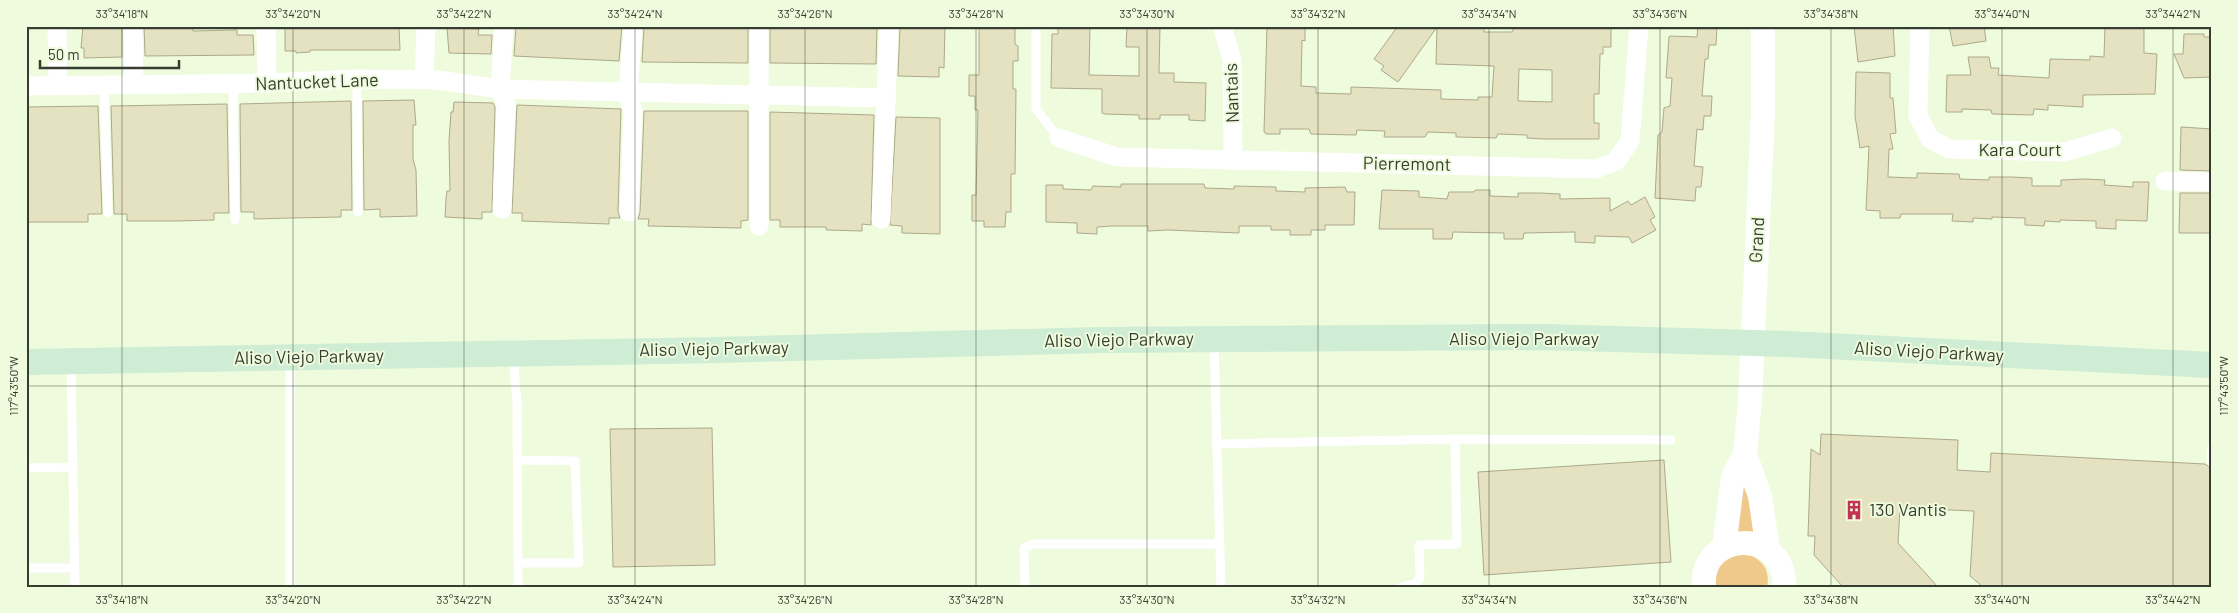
<svg xmlns="http://www.w3.org/2000/svg" width="2238" height="613" font-family="Barlow,sans-serif">
  <rect width="100%" height="100%" fill="#eefbdc"/>
  <path fill="#eec989" d="M1742 470 1756 532H1735Z
    M1744 552C1760 559 1771 567 1767 587H1715V571L1719 563Z"/>
  <path fill="#e5e2c1" stroke="#aca98a" fill-rule="evenodd" d="M83 26H122V57L84 58V48H81Z
    M144 26H192L193 31 237 30V35H253L254 55 145 56Z
    M285 26H399L400 50H310V52L296 53V51H285Z
    M516 26H622L619 61 514 56Z
    M644 26H748V63L642 62Z
    M770 26H877L876 64 770 63Z
    M945 26 944 68 939 67V77L898 76 900 27Z
    M979 26H1015V44L1018 46V61H1013V89H1016L1015 174H1011V212H1006L1005 227H984V221H972V195H976L978 110H975V96H969V75H979Z
    M1058 26H1090L1089 75 1139 76V47H1126L1127 26H1160L1159 73H1174V82L1206 83 1205 121 1189 120V115H1160V119H1139V115L1105 114 1102 113V89L1051 88 1052 34H1058Z
    M1267 26H1305V41L1302 40 1301 86 1316 87V93L1351 94V87L1441 90V99L1478 100V97H1492L1494 66 1436 64 1437 27 1398 82 1381 70 1384 66 1374 59 1398 26H1484V32H1512L1514 28H1542V26H1608V28H1611V47H1603V54H1600L1599 94H1594V123H1599V139H1543L1527 138V135L1498 134 1496 138 1459 137H1456V133L1428 132 1425 137H1384L1385 131 1357 130 1356 135 1311 134 1309 129H1280V134H1266L1264 132ZM1519 69 1552 70V102L1518 101Z
    M1698 26H1717L1716 45H1709L1708 59H1705L1702 96H1712L1711 116H1704L1703 130 1697 129 1694 166 1703 167 1701 187H1696L1695 201 1655 198 1658 135 1662 132 1664 108 1670 106 1672 78H1666L1669 37 1670 36 1697 37Z
    M1854 26H1893L1895 56 1858 62Z
    M1949 26H1984L1986 41 1953 46Z
    M2105 26H2144V53L2157 54 2155 94 2083 95V107L2048 105V110L2034 109 2033 115 1992 114 1991 110 1962 109V112H1946L1947 75H1971L1968 57H1989L1991 68H1999L1998 75 2049 78 2050 59 2090 60V56L2104 57Z
    M447 28 479 29 478 35H492L491 54 449 53Z
    M2184 34H2204V37H2212V77L2184 78 2174 54H2183Z
    M1856 72 1890 73V98H1893L1896 133 1890 134 1893 149H1889L1888 177 1917 178V173L1959 174 1960 179 1989 180V177H2011L2032 178V186H2061V180L2084 179 2105 180 2104 185 2133 187V182H2149L2147 221 2116 220V229L2096 228V221L2060 220V222L2045 221 2044 226 2025 225V218L1992 217V219L1973 218V222L1952 221 1953 214H1901L1900 218H1880V211L1866 210 1869 146 1860 148 1855 116Z
    M414 100 416 125H413V159L416 170 417 216 380 217V209L364 210 363 101Z
    M351 101 352 210H341V217L290 218 254 219V212H241L240 104Z
    M454 102 493 103 495 107 492 212H482V219L445 217 446 199 447 191H450L449 141 451 112H453Z
    M227 104 229 213H214V220L177 221H127V214H114L111 106Z
    M517 105 621 109 618 212 620 218H609V224L522 221V213H512Z
    M98 106 102 214H88V222H26V107Z
    M644 111H748V220L741 221V228L648 226 649 219H638L640 212Z
    M770 112 874 115 871 225 862 224V231L826 230V227H780V220H770Z
    M896 117 940 118V234L902 233V226L890 225Z
    M2181 127 2212 129V171L2180 170Z
    M1121 184H1204L1205 188 1234 189V186L1276 187V191L1305 192V188L1345 187 1347 192H1355L1354 225H1325V230H1311V235H1290V230H1271V226H1239V233L1168 230 1148 231V226H1112L1097 227V234L1077 233V223L1046 222V185H1063V189L1091 190 1093 186 1121 187Z
    M1382 190 1419 191V197L1447 199 1449 192H1473L1476 190H1490V196L1518 197V193H1540L1560 194V199L1610 198V211L1628 201 1631 205 1645 197 1655 217 1650 220 1656 230 1632 243 1629 237 1595 236V243L1575 242V232L1524 233 1523 239H1504V233L1453 232 1452 239H1433V229H1379Z
    M2180 193H2212V233H2179Z
    M712 428 715 565 613 567 610 429Z
    M1821 434 1958 440 1957 470 1990 472 1991 453 2205 464 2212 468V587H1983L1970 576 1974 511 1900 508 1898 543 1938 587H1843L1814 555 1815 536H1808L1811 449 1820 455Z
    M1664 460 1671 562 1484 575 1478 472Z"/>
  <g fill="none" stroke-linecap="round" stroke-linejoin="round">
    <path stroke="#fff" stroke-width="9" d="M1036 26V109L1059 138
      M357 79 358 212
      M233 84 235 220
      M104 85 108 213
      M1214 342 1221 587
      M513 355 517 403 518 587
      M71 365 75 587
      M1455 439 1671 440
      M1216 444 1455 439 1457 544 1419 545 1420 578 1416 583 1401 587
      M518 460 575 461 579 563H519
      M2211 462 2212 448
      M26 468 73 467
      M26 568H75
      M290 587V360
      M1025 587 1024 548 1033 544H1220"/>
    <path stroke="#fff" stroke-width="19" d="M57 26 58 85
      M133 26 134 85
      M266 26 267 83
      M759 26V226
      M1222 26 1232 60 1233 161
      M1920 26 1918 116 1930 139 1949 149 2065 152 2112 138
      M424 80 426 26
      M26 86 267 83 357 79 438 80 500 89 887 98
      M1059 138 1117 157 1596 169 1616 161 1630 141 1639 26
      M2165 181 2212 182
      M502 209 506 105 500 89 504 26
      M629 212 633 112 628 93 633 26
      M881 219 889 26"/>
    <path stroke="#fff" stroke-width="24" d="M1745 454 1760 496 1768 550
      M1724 547 1733 477 1745 454 1750 401 1763 112V26
      M1704 587C1699 529 1787 528 1784 587"/>
    <path stroke="#ceedd4" stroke-width="26" d="M26 362 718 350 1099 340 1544 337 1787 344 2212 365"/>
  </g>
  <path fill="none" stroke="#383d31" stroke-width="1" stroke-opacity="0.45" d="M122 26V587M293 26V587M464 26V587M635 26V587M805 26V587M976 26V587M1147 26V587M1318 26V587M1489 26V587M1660 26V587M1831 26V587M2002 26V587M2173 26V587M26 29H2212M26 386H2212"/>
  <defs>
    <symbol id="building-bare" viewBox="-9 -9 18 18"><path d="M-4-6H4V6H1V3H-1V6H-4ZM-2.5-4.3h1.7v1.8h-1.7ZM.8-4.3h1.7v1.8H.8ZM-2.5-1h1.7V.8h-1.7ZM.8-1h1.7V.8H.8Z" fill="#c33353" stroke="#eefbdc" stroke-width="2.5" paint-order="stroke"/></symbol>
  </defs>
  <g fill-rule="evenodd">
    <use href="#building-bare" x="1840" y="496" width="28" height="28"/>
  </g>
  <g text-anchor="middle" stroke-width="4" stroke-linejoin="round" paint-order="stroke">
    <g font-size="18" fill="#383d31" stroke="#eefbdc">
      <text transform="translate(317 82) rotate(-2)" y="6">Nantucket Lane</text>
      <text transform="translate(1232 93) rotate(-92)" y="6">Nantais</text>
      <text x="2020" y="156">Kara Court</text>
      <text transform="translate(1407 164) rotate(1)" y="6">Pierremont</text>
      <text transform="translate(1757 240) rotate(-87)" y="6">Grand</text>
      <text x="1524" y="345">Aliso Viejo Parkway</text>
      <text transform="translate(1119 340) rotate(-1)" y="6">Aliso Viejo Parkway</text>
      <text transform="translate(714 349) rotate(-1)" y="6">Aliso Viejo Parkway</text>
      <text transform="translate(1929 352) rotate(3)" y="6">Aliso Viejo Parkway</text>
      <text transform="translate(309 357) rotate(-1)" y="6">Aliso Viejo Parkway</text>
    </g>
    <g font-size="18" fill="#383d31" stroke="#eefbdc" text-anchor="start">
      <text x="1869" y="516">130 Vantis</text>
    </g>
  </g>
  <rect width="2238" height="613" fill="none" stroke="#eefbdc" stroke-width="55"/>
  <path d="M40 60v8h139v-8" fill="none" stroke="#383d31" stroke-width="2.5"/>
  <text x="48" y="60" font-size="15" fill="#383d31" stroke="#eefbdc" stroke-width="4" paint-order="stroke">50 m</text>
  <rect x="28" y="28" width="2182" height="558" fill="none" stroke="#383d31" stroke-width="2"/>
  <g font-size="12" text-anchor="middle" fill="#383d31">
    <text x="122" y="18">33°34'18"N</text>
    <text x="293" y="18">33°34'20"N</text>
    <text x="464" y="18">33°34'22"N</text>
    <text x="635" y="18">33°34'24"N</text>
    <text x="805" y="18">33°34'26"N</text>
    <text x="976" y="18">33°34'28"N</text>
    <text x="1147" y="18">33°34'30"N</text>
    <text x="1318" y="18">33°34'32"N</text>
    <text x="1489" y="18">33°34'34"N</text>
    <text x="1660" y="18">33°34'36"N</text>
    <text x="1831" y="18">33°34'38"N</text>
    <text x="2002" y="18">33°34'40"N</text>
    <text x="2173" y="18">33°34'42"N</text>
    <text transform="translate(2224 386) rotate(-90)" y="4">117°43'50"W</text>
    <text transform="translate(14 386) rotate(-90)" y="4">117°43'50"W</text>
    <text x="122" y="604">33°34'18"N</text>
    <text x="293" y="604">33°34'20"N</text>
    <text x="464" y="604">33°34'22"N</text>
    <text x="635" y="604">33°34'24"N</text>
    <text x="805" y="604">33°34'26"N</text>
    <text x="976" y="604">33°34'28"N</text>
    <text x="1147" y="604">33°34'30"N</text>
    <text x="1318" y="604">33°34'32"N</text>
    <text x="1489" y="604">33°34'34"N</text>
    <text x="1660" y="604">33°34'36"N</text>
    <text x="1831" y="604">33°34'38"N</text>
    <text x="2002" y="604">33°34'40"N</text>
    <text x="2173" y="604">33°34'42"N</text>
  </g>
</svg>
